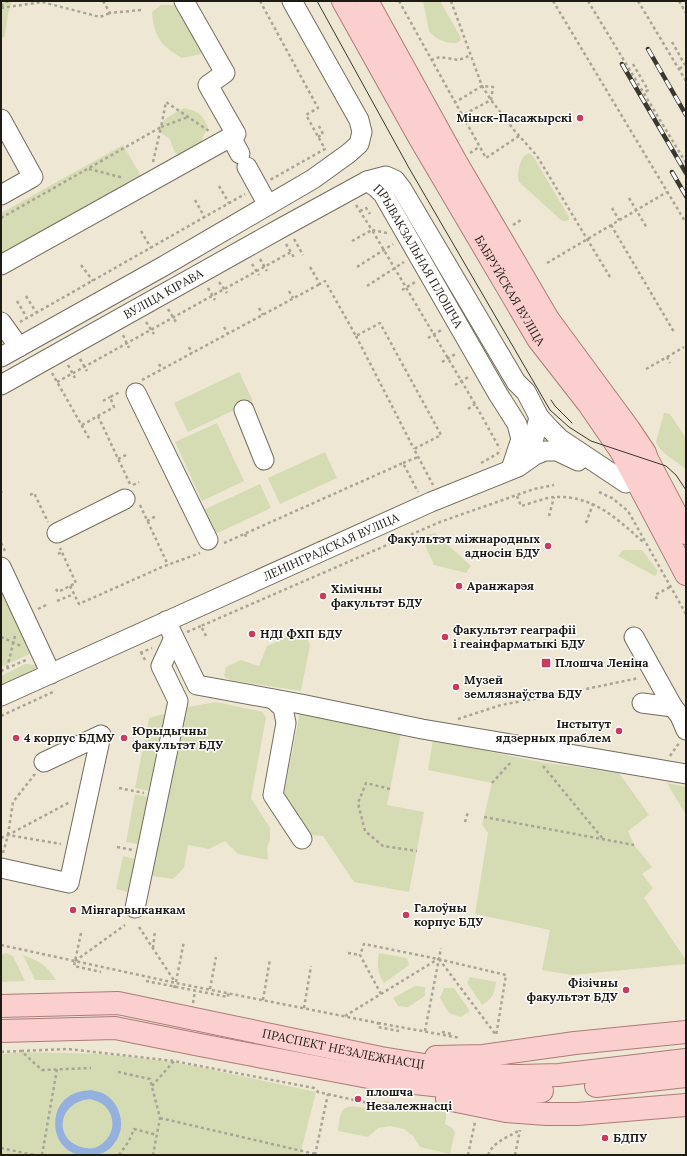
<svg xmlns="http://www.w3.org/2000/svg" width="687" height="1156" font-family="Lora,serif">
  <rect width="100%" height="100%" fill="#eee7d4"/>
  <path fill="#d5dcb4" d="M1 1H12L8 14 5 36 1 39Z
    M423 1H440L460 36 461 40C454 48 434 39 429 31Z
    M161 5H174C193 25 196 27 201 54L182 58C161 46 154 37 152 12Z
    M184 108C198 111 202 114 208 127L202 139 201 150 187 160 175 153 170 139 157 130C163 118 173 114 184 108Z
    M123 145 144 181 1 261V213Z
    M529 153 533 156 569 217V220L565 221H562L519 182C516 175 520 155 529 153Z
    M239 372 253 401 188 432 174 403Z
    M664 413 670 414 686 438V470C676 459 662 456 656 442Z
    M217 423 244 481 202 501 175 442Z
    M325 452 337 478 280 504 268 478Z
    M260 484 271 508 209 537 197 513Z
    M435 533 471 566 466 573 434 565 421 536Z
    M623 550H642L658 571 655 576 618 556Z
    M1 589 32 653 1 667Z
    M303 630 310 645 301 691 230 680 224 676 226 667 241 660 259 666 267 646Z
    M25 664 36 665 38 669 1 687V676Z
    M216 702 263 712 266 718 251 798 270 828V839L267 848 268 860 238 854 225 841 209 849 188 845 184 868 173 879 146 875 182 708Z
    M171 712 154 792 135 788 149 718Z
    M300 712 401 733 387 805 424 812 409 892 354 882 323 836 311 835 284 794Z
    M433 740 540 762 619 773 649 815 628 831 634 845 652 867 642 874 653 888 644 898 686 960V964L572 975 542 970 550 930 475 914 488 833 482 825 492 783 428 770Z
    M667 783 686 787V815Z
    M135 794 152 798 142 845 126 842Z
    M123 856 136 859 129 892 116 889Z
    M6 953 13 956 25 981 1 982V955Z
    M379 953 407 958 409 965 384 983C377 972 377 966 379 953Z
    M23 955C41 962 45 964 56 980H35Z
    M470 977 496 982C494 995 493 998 482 1005L467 983Z
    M415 986 425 987V996L408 1007 398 1006 393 998Z
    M444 988H454L470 1011 461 1017 449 1013 440 998Z
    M26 1052 101 1054 175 1062 316 1092 300 1155H1V1054Z
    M384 1101 447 1112 445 1124 452 1128 455 1132 450 1154 420 1147 413 1136 404 1129 390 1126 378 1128 368 1137 338 1131C339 1124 339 1114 344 1109 350 1103 374 1110 382 1112Z"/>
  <path fill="#93b0df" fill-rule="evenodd" d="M91 1090C95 1091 102 1092 106 1095 118 1102 125 1122 119 1135 118 1139 115 1142 113 1145 108 1152 99 1155 92 1155 87 1155 81 1156 76 1154 52 1147 48 1111 68 1097 75 1092 82 1091 91 1090ZM90 1099C93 1100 98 1101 101 1103 112 1110 116 1125 109 1136 104 1144 96 1150 86 1148 53 1143 56 1102 90 1099Z"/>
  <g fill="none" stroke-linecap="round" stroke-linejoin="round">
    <defs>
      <g id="minor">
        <path d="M1 119 33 177 1 195"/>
        <path d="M231 137 240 154"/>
        <path d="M247 167 268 205"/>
        <path id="s1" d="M367 181 377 188 383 194 498 394 517 424 521 439 511 469"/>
        <path d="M1 265 236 134 208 85 225 73 184 1"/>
        <path d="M1 322 19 347"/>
        <path d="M1 357 162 267 313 179 349 153 359 144 362 132 359 120 292 1"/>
        <path id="s2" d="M1 385 283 227 367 181 386 176 395 180 402 189 503 360 516 382 526 392 539 417 550 429 560 439 626 483"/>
        <path d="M136 393 208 540"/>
        <path d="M244 410 264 460"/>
        <path d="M519 459 533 442 539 417"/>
        <path d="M57 533 125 499"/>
        <path d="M1 567 51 674"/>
        <path d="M166 621 197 685 301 704 422 729 686 774"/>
        <path d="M634 637 673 707"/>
        <path id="s3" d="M1 696 431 502 518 467 535 455 545 451H557L578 461"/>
        <path d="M273 699 283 708 286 723 273 795 302 839"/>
        <path d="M642 703 673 707 680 716 686 730"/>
        <path d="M1 868 69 883 101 735 44 762"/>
        <path d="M135 908 178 701 161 666 174 638"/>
      </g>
      <g id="major">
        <path id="s4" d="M343 1 419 137 538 339 588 403 621 451 686 574"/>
        <path d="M367 1 456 162 548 319 629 429 645 453 647 459 686 533"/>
        <path id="s5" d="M1 1006 118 1003 381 1058 486 1075 518 1076 559 1075 686 1060"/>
        <path d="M1 1031 115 1028 200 1045 379 1079 496 1092 542 1091"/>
        <path d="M436 1057 483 1056 575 1043 686 1032"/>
        <path d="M596 1086 686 1076"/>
        <path d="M447 1099 506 1111 547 1114H577L686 1105"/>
      </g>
    </defs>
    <use href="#minor" stroke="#746d5d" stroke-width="21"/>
    <use href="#major" stroke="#ac7b78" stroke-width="24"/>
    <path stroke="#a9a495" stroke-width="2.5" stroke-dasharray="3 3" stroke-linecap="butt" d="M103 1 110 13 141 10
      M260 1 318 108 306 115 325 149 270 180
      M399 1 486 158 519 136
      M451 1 482 86 491 100 514 130 537 156 610 277
      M553 1 686 223
      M588 1 686 163
      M638 1 686 81
      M679 1 686 13
      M1 6 8 1
      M1 8 42 2 100 17 110 13
      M672 42 685 65 679 69
      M431 60 440 57 459 60 471 55
      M633 64 648 90 644 93
      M454 103 482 86 493 87 491 100 461 116
      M318 137 323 134 319 126
      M470 153 479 147
      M153 162 161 127 188 117
      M89 169 124 178
      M219 186 229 203
      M629 198 647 228
      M195 200 205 218
      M356 205 372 230 387 233
      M612 208 619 220
      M360 211 366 208 370 214
      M1 218 161 127 166 102 209 131
      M513 225 521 220
      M611 225 674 332
      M141 231 151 248
      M294 239 303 255
      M352 241 372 230 475 404 500 449
      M286 244 295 259
      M260 259 267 271
      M547 263 667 192
      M252 264 259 275
      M81 265 93 281
      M310 267 320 284 325 281 356 336 380 323 441 435 414 449 433 485
      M357 267 393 244
      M219 282 227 293
      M367 286 404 262
      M208 288 215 300
      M402 290 417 281
      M289 291 293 298
      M26 296 36 312
      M17 301 27 318
      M259 308 263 315
      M168 309 176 322
      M20 322 245 194
      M146 322 154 334
      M224 327 228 334
      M123 335 129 348
      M356 336 414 449
      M428 338 443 329
      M189 347 192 353
      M667 357 684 347
      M80 359 87 371
      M442 362 457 353
      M159 364 162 369
      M68 365 75 378
      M646 369 667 357 670 363
      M52 373 90 440
      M142 380 320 284
      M57 382 291 252
      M455 385 470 376
      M103 401 110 397
      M468 409 475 404
      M98 416 130 484
      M82 425 114 407 110 397 120 392
      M118 459 126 455
      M403 463 418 457
      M481 463 497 454 499 452
      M133 485 139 482
      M1 492 2 493
      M599 492 612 498 628 511 686 614
      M30 495 34 493 48 522
      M517 496 521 506C532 503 544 498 554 497 593 495 618 519 644 543
      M140 505 168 565
      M549 516 554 497
      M147 521 156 516
      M586 523 593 504
      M245 534 247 539
      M1 543 5 551
      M224 543 403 463 418 492
      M58 554 62 552
      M70 586 79 604 162 567 200 553
      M56 589 58 592 76 583 60 548
      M657 599 655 595 670 587
      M57 601 74 594
      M38 609 46 605
      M187 632 201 626
      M206 636 201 626 440 522 534 489 554 485
      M1 637 21 646
      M141 652 146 662
      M140 653 152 648
      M7 668 15 636
      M1 671 28 659
      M1 716 55 691
      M458 719 501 705 581 690 639 678
      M670 756 679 743
      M543 766 603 839
      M492 783 512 761
      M119 788 144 793
      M390 789 366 783 358 803 365 831 383 846 417 851
      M484 817 634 845
      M465 822 468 812
      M8 835 13 802 35 774
      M1 838 8 835 61 844
      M117 847 133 850
      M3 853 8 835 70 802
      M139 927 175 982
      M81 933 74 966 101 972
      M1 945 176 983
      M153 948 155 931
      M348 953 360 955
      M439 959 496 1035
      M75 961 125 925
      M146 981 228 997V993
      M176 982 184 941
      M174 988 176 983 378 1023V1027L399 1031
      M210 989 216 957
      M381 994 360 955 364 944 438 959 506 975 496 1036
      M263 1000 270 959
      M193 1003 195 991
      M304 1008 311 966
      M345 1016 438 959
      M378 1023 460 1038
      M425 1031 441 948
      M442 1032 452 1034V1036
      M21 1051 68 1049 174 1061 314 1088 318 1092 382 1106
      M1 1052 21 1051 42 1070 91 1068
      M118 1072 150 1079 160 1118 153 1155
      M152 1086 174 1061
      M160 1118 315 1154
      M1 1148 34 1155
      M42 1155 57 1069
      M119 1155 129 1141 134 1129 157 1135
      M315 1155 328 1094
      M468 1155 475 1122
      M488 1155C493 1142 508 1137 520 1130
      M515 1155 520 1130"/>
    <use href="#minor" stroke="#fff" stroke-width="19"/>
    <use href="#major" stroke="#fbcfce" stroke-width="22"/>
    <path stroke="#3b372e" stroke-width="1" d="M317 1 409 168 550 410 569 427 591 441 666 466 676 475 686 490
      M551 400 555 406 572 423"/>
    <defs>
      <path id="rail" d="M648 49 686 115
        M622 64 686 173
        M672 172 686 196"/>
    </defs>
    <use href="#rail" stroke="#3b372e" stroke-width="4.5"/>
    <use href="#rail" stroke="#fff" stroke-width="3" stroke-dasharray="9" stroke-linecap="butt"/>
  </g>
  <g fill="#ca3a5f" stroke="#fff" stroke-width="1.5">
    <circle cx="580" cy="118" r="4"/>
    <circle cx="548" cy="546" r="4"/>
    <circle cx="459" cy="586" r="4"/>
    <circle cx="323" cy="596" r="4"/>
    <circle cx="252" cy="634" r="4"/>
    <circle cx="445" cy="637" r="4"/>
    <rect x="541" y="658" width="10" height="10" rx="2"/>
    <circle cx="456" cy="687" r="4"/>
    <circle cx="619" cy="731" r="4"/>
    <circle cx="16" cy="738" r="4"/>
    <circle cx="124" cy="738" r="4"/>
    <circle cx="73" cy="910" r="4"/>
    <circle cx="406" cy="915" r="4"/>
    <circle cx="626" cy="990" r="4"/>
    <circle cx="358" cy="1099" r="4"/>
    <circle cx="605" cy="1138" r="4"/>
  </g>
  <g text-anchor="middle" stroke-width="3" stroke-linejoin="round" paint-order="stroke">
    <g font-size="12" font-weight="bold" fill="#1e1b14" stroke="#fff" text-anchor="start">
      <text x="572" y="122" text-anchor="end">Мінск-Пасажырскі</text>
      <text x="540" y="543" text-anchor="end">Факультэт міжнародных<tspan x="540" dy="14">адносін БДУ</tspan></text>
      <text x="467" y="590">Аранжарэя</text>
      <text x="331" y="593">Хімічны<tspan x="331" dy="14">факультэт БДУ</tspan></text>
      <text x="453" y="634">Факультэт геаграфіі<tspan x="453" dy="14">і геаінфарматыкі БДУ</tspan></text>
      <text x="260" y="638">НДІ ФХП БДУ</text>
      <text x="555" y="667">Плошча Леніна</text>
      <text x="464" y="684">Музей<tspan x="464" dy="14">землязнаўства БДУ</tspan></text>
      <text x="611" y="728" text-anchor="end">Інстытут<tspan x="611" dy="14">ядзерных праблем</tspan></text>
      <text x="132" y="735">Юрыдычны<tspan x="132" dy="14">факультэт БДУ</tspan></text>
      <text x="24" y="742">4 корпус БДМУ</text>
      <text x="414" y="912">Галоўны<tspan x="414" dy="14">корпус БДУ</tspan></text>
      <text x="81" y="914">Мінгарвыканкам</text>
      <text x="618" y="987" text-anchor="end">Фізічны<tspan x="618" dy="14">факультэт БДУ</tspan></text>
      <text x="366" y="1096">плошча<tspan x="366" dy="14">Незалежнасці</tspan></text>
      <text x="613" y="1142">БДПУ</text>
    </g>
    <g font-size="12" fill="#1e1b14" stroke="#fff">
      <text dy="4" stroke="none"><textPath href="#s1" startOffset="92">ПРЫВАКЗАЛЬНАЯ ПЛОШЧА</textPath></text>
      <text dy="4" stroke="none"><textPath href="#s4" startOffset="334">БАБРУЙСКАЯ ВУЛІЦА</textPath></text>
      <text dy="4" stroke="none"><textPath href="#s2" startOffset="186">ВУЛІЦА КІРАВА</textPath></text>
      <text dy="4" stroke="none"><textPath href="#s3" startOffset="362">ЛЕНІНГРАДСКАЯ ВУЛІЦА</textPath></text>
      <text dy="4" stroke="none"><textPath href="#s5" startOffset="347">ПРАСПЕКТ НЕЗАЛЕЖНАСЦІ</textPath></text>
    </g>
  </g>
  <rect width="687" height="1156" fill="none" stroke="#1e1b14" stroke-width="4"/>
</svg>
